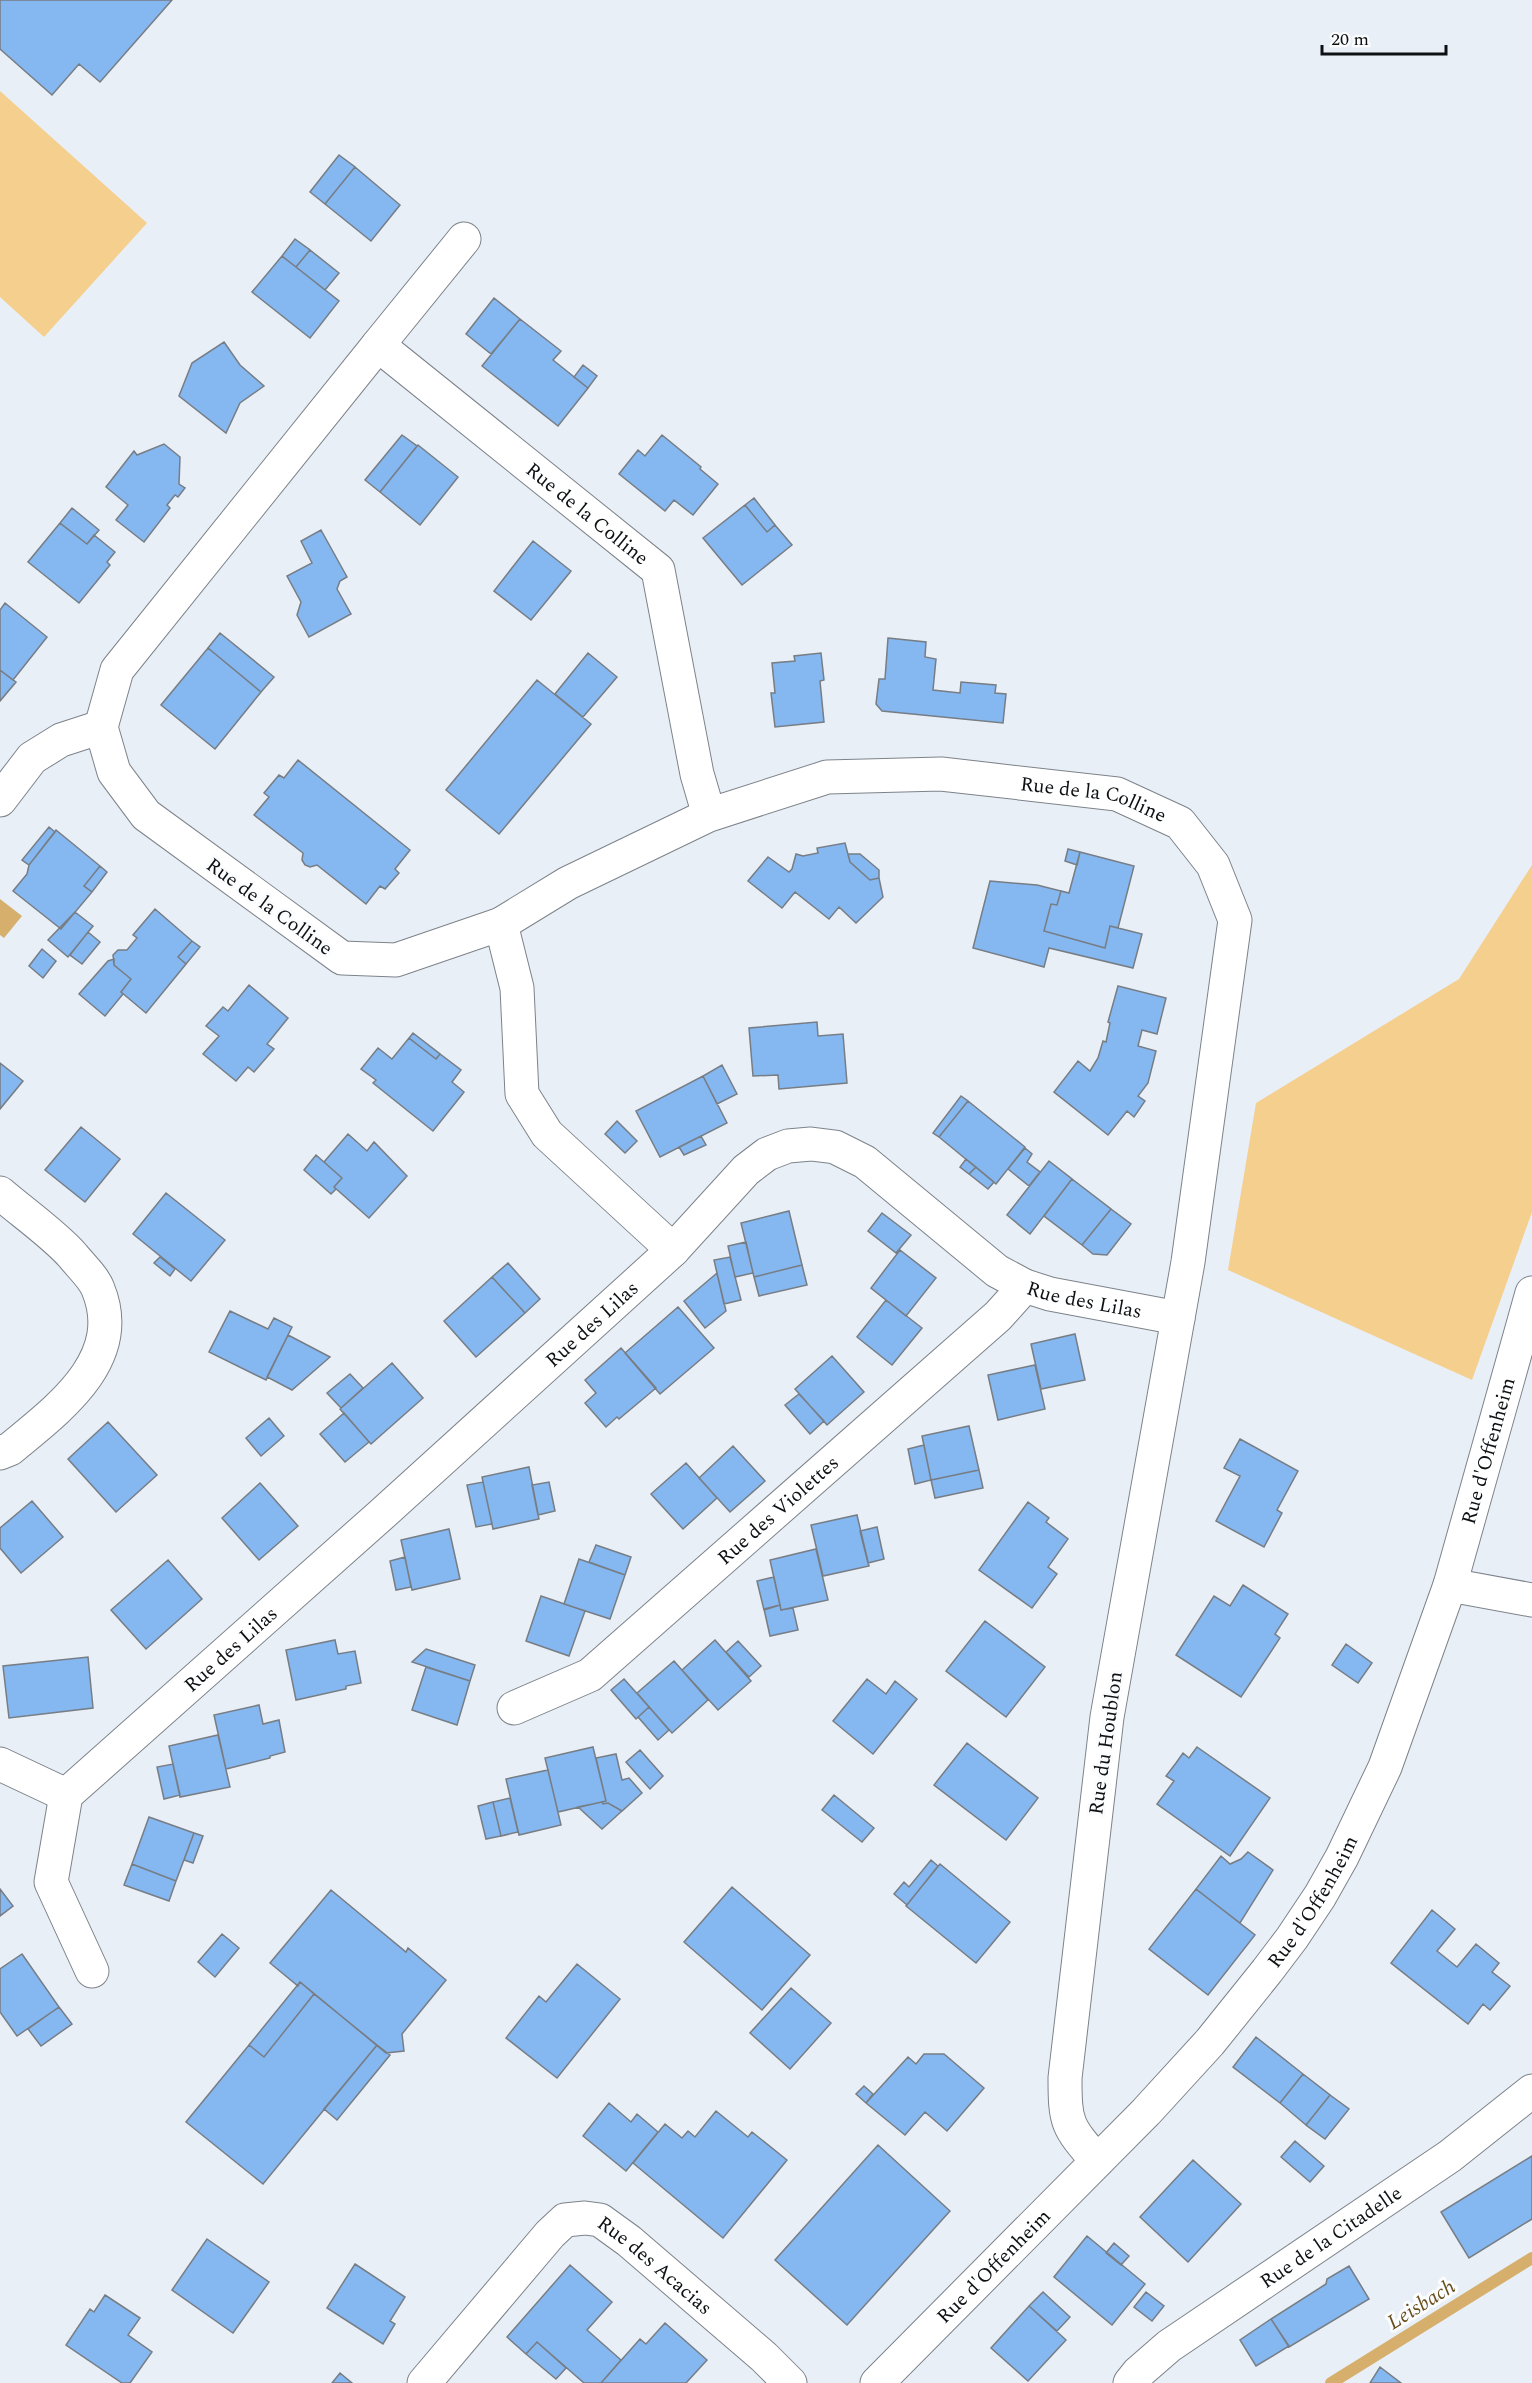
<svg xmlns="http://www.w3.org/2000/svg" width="1532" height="2383" font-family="Spectral,serif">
  <rect width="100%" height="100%" fill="#e9eff7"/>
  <path fill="#f4cf8e" d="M0 91 147 223 44 337 0 297Z
    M1532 865V1212L1472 1380 1228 1270 1256 1103 1459 979Z"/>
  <path fill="#d5af6b" d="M0 899 22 916 4 938 0 935Z"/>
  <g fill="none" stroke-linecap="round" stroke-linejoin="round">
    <path stroke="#d5af6b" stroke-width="12" d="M1331 2383 1532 2258"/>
  </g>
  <path fill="#85b7f0" stroke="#777d84" stroke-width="1.5" d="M0 0H172L100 82 79 64 52 95 0 49Z
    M339 155 355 167 325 204 310 192Z
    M355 167 400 205 371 241 325 204Z
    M295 239 310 250 296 267 282 256Z
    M310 250 339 273 325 290 296 267Z
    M282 256 339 301 310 338 252 292Z
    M494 298 520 319 491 354 466 334Z
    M520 319 561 351 553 360 588 388 558 426 482 366Z
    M224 342 240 365 264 386 240 403 226 433 179 396 192 363Z
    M583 365 597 376 588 388 574 377Z
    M402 435 417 446 380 492 365 480Z
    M662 435 701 467 700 469 718 484 693 515 674 500 665 511 619 474 638 450 645 456Z
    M164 444 180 457 179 484 185 488 178 497 175 495 167 505 170 508 144 542 116 520 128 505 106 487 134 451 137 455Z
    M418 445 458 477 420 525 380 492Z
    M754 498 775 525 767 532 745 505Z
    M745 505 767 532 775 525 792 545 742 585 703 538Z
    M72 508 99 530 87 544 60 523Z
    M60 523 87 544 94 535 115 552 107 562 110 565 79 603 28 562Z
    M321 530 347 577 340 581 337 589 351 614 309 637 297 615 301 602 287 576 312 563 301 541Z
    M533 541 571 571 531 620 494 591Z
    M5 603 47 637 13 680 0 670V610Z
    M220 633 274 677 261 692 208 648Z
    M888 638 926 642 925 657 936 659 933 690 960 693 961 682 996 685 995 693 1006 694 1003 723 882 711 876 704 879 679H885Z
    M208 648 261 692 215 749 161 705Z
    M588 653 617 677 583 717 555 694Z
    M821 653 824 680 820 681 824 722 775 727 771 693H775L772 663 795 661 794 656Z
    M0 670 16 682 0 701Z
    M537 680 591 724 499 834 446 790Z
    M298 760 410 850 395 869 399 873 385 889 380 886 366 904 317 865 310 867 305 865 302 860 303 853 254 815 269 797 264 793 279 775 284 778Z
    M49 827 55 832 29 865 22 860Z
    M56 830 100 866 84 886 92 892 61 929 13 891 27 874 29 865Z
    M845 843 850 862 870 880 879 878 883 897 856 923 839 907 829 919 795 892 782 908 748 881 768 857 789 872 792 869 796 854 803 856 818 853 817 848Z
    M1068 849 1080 852 1077 865 1065 861Z
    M1080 852 1134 866 1118 928 1110 926 1105 948 1044 931 1051 904 1057 905 1061 891 1069 893Z
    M848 854H860L879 870V878L870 880 850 862Z
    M100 866 107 872 92 892 84 886Z
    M990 881 1037 885 1061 891 1057 905 1051 904 1044 931 1105 948 1110 926 1142 934 1133 968 1049 948 1044 967 973 948Z
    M155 909 192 941 178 957 186 964 146 1013 121 992 131 979 114 965 113 955 118 950H127L137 938 133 935Z
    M75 912 93 926 68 957 48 940Z
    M88 932 100 942 82 964 70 955Z
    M192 941 200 947 186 964 178 957Z
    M42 949 56 961 43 978 29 966Z
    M114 959V965L131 979 121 992 123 994 105 1016 79 994 108 961Z
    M249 985 288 1018 267 1044 274 1049 254 1072 248 1067 236 1081 203 1054 219 1036 206 1026 223 1007 228 1011Z
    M1118 986 1166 998 1157 1034 1142 1030 1138 1046 1156 1051 1148 1083 1138 1096 1145 1101 1134 1117 1127 1111 1108 1135 1054 1092 1078 1061 1090 1071 1098 1058 1103 1041 1106 1042 1110 1023 1108 1022Z
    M817 1022 818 1036 843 1034 847 1083 779 1089 778 1075 753 1076 749 1028Z
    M413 1033 440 1054 436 1059 409 1038Z
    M409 1038 436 1059 440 1054 461 1070 452 1082 464 1092 433 1131 373 1083 376 1080 361 1069 378 1048 392 1059Z
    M0 1063 23 1081 0 1109Z
    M722 1065 737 1094 717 1104 703 1076Z
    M703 1076 727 1123 660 1157 636 1111Z
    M961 1096 968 1101 939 1137 933 1133Z
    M968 1101 1025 1147 996 1184 939 1137Z
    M617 1121 637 1141 625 1153 605 1134Z
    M81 1127 120 1159 85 1202 45 1170Z
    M348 1134 367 1151 374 1142 407 1176 369 1218 334 1187 342 1178 324 1162Z
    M701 1136 706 1145 684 1155 679 1147Z
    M1025 1148 1032 1154 1027 1162 1040 1172 1029 1186 1008 1169Z
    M316 1155 342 1178 334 1187 336 1189 331 1194 304 1170Z
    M966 1159 976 1167 969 1174 960 1167Z
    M1049 1161 1072 1179 1030 1234 1007 1215Z
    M976 1167 994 1182 988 1189 969 1174Z
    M1072 1179 1111 1209 1082 1245 1044 1216Z
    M166 1193 225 1240 191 1281 133 1234Z
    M1111 1209 1131 1224 1107 1255 1093 1254 1082 1245Z
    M789 1211 802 1265 754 1277 741 1223Z
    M882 1213 911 1235 896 1253 868 1231Z
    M746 1242 753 1273 735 1277 728 1246Z
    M900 1250 936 1278 906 1316 871 1288Z
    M160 1257 175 1269 170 1276 154 1263Z
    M730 1257 741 1300 724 1304 714 1260Z
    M508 1263 540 1299 525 1313 492 1277Z
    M802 1265 807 1285 759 1296 754 1277Z
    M717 1273 726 1311 705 1328 684 1301Z
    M492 1277 525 1313 476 1357 444 1321Z
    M886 1300 922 1328 892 1365 857 1337Z
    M678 1307 714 1348 660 1394 625 1353Z
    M230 1311 268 1329 274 1318 292 1327 266 1380 209 1352Z
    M1075 1334 1085 1380 1041 1389 1031 1344Z
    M288 1335 330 1357 292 1390 267 1377Z
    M621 1348 656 1388 619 1419 617 1417 606 1427 585 1403 596 1393 585 1380Z
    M832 1356 864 1392 827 1425 795 1389Z
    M392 1363 423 1398 371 1444 340 1409Z
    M1035 1365 1045 1409 998 1420 988 1375Z
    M350 1374 363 1388 341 1408 327 1393Z
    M799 1394 824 1421 810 1434 785 1405Z
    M344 1413 369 1442 345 1462 320 1434Z
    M269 1418 284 1436 261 1456 246 1438Z
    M108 1422 157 1475 116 1512 68 1459Z
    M969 1426 979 1470 931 1480 922 1436Z
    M1240 1439 1298 1471 1277 1510 1282 1513 1264 1547 1216 1521 1240 1476 1224 1468Z
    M924 1445 931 1480 915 1484 908 1449Z
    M733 1446 765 1481 730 1512 699 1478Z
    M686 1463 717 1498 683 1529 651 1494Z
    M529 1467 539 1519 493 1529 482 1477Z
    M979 1470 983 1488 935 1498 931 1480Z
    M483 1482 492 1524 476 1527 467 1485Z
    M549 1482 555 1511 538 1515 532 1485Z
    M260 1483 298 1526 259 1560 222 1518Z
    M32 1501 63 1537 21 1573 0 1548V1528Z
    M1028 1502 1049 1518 1046 1522 1068 1539 1048 1567 1057 1574 1032 1608 979 1570Z
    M857 1515 869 1566 823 1576 811 1525Z
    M877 1527 884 1559 868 1563 860 1531Z
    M449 1529 460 1579 412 1590 401 1540Z
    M596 1545 631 1557 625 1575 589 1562Z
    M816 1549 828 1600 781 1610 770 1560Z
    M405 1557 411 1587 396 1590 390 1561Z
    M579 1559 625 1575 610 1619 564 1604Z
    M168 1560 202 1599 146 1649 111 1610Z
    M774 1577 780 1605 764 1610 757 1581Z
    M1243 1585 1288 1614 1275 1634 1280 1638 1241 1697 1176 1655 1214 1596 1230 1606Z
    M541 1596 585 1611 569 1656 526 1641Z
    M780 1605 781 1610 793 1608 798 1630 770 1636 764 1609Z
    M985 1621 1045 1667 1006 1717 946 1671Z
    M335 1640 338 1654 355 1651 361 1683 346 1686V1689L296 1700 286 1650Z
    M715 1640 751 1681 718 1710 682 1670Z
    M738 1641 761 1666 749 1677 726 1652Z
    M1346 1644 1372 1663 1358 1683 1332 1665Z
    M426 1649 475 1665 470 1681 412 1662Z
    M88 1657 93 1708 9 1718 3 1666Z
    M674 1661 708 1700 672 1733 637 1693Z
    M426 1667 470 1681 457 1725 412 1710Z
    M624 1679 649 1707 636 1719 611 1690Z
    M867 1679 886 1694 895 1681 917 1699 873 1754 833 1721Z
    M259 1705 263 1724 279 1720 285 1752 270 1756V1758L226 1769 214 1715Z
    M649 1707 669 1730 658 1740 638 1717Z
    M218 1735 230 1787 180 1797 169 1746Z
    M967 1743 1038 1798 1006 1840 934 1785Z
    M593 1747 606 1801 558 1812 545 1758Z
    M1197 1747 1270 1798 1230 1856 1157 1804 1174 1781 1166 1776 1176 1763 1183 1753 1189 1758Z
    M640 1750 663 1776 650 1789 626 1762Z
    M616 1754 622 1780 629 1778 642 1793 622 1811 608 1803 603 1804 602 1802 606 1801 596 1758Z
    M173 1764 180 1795 164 1799 157 1767Z
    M548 1770 561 1825 519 1835 506 1779Z
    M834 1795 874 1828 862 1842 822 1810Z
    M510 1798 518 1832 501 1836 493 1802Z
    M493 1802 501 1836 486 1839 478 1806Z
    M602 1802 603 1804 608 1803 622 1811 602 1829 578 1807Z
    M149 1817 194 1833 176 1881 132 1864Z
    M194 1833 203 1836 193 1863 184 1860Z
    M1248 1852 1273 1870 1240 1923 1196 1889 1221 1856 1230 1864 1241 1859Z
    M931 1860 938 1866 907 1905 894 1894 904 1882 909 1887Z
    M132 1864 176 1881 169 1901 124 1885Z
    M940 1864 1010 1922 976 1963 906 1906Z
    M732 1887 810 1955 762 2010 684 1942Z
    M0 1889 13 1906 0 1916Z
    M1196 1889 1255 1935 1208 1995 1149 1949Z
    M331 1890 406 1952 408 1948 446 1980 402 2034 404 2051 386 2053 300 1982 298 1986 270 1963Z
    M1432 1910 1455 1929 1437 1951 1457 1967 1476 1944 1499 1963 1492 1972 1510 1986 1490 2010 1483 2004 1468 2024 1391 1963Z
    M222 1934 239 1948 215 1977 198 1962Z
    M22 1954 59 2007 17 2036 0 2012V1969Z
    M577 1964 620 1999 557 2078 506 2038 539 1996 546 2002Z
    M300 1982 314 1994 264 2057 249 2045Z
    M791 1988 831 2023 790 2069 750 2033Z
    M314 1994 377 2045 263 2184 186 2122 249 2045 264 2057Z
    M59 2007 72 2024 41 2046 28 2029Z
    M1256 2037 1303 2074 1280 2103 1233 2067Z
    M377 2045 390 2055 337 2120 324 2109Z
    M924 2054H944L984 2088 947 2131 925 2112 905 2135 866 2103 908 2057 916 2064Z
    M1303 2074 1330 2095 1306 2125 1280 2103Z
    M864 2086 873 2094 866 2103 856 2094Z
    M1330 2095 1349 2109 1325 2139 1306 2125Z
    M609 2103 631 2122 637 2114 658 2132 626 2171 583 2136Z
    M716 2111 748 2137 752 2132 787 2160 723 2238 633 2163 665 2124 682 2138 688 2131 695 2137Z
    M1295 2141 1324 2166 1310 2182 1281 2157Z
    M878 2145 950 2211 847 2325 775 2260Z
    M1532 2156V2219L1469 2258 1441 2212Z
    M1193 2160 1241 2204 1188 2262 1140 2217Z
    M1087 2236 1145 2284 1112 2325 1054 2277Z
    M207 2239 269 2282 233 2333 172 2290Z
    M1114 2243 1129 2256 1121 2265 1106 2253Z
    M355 2264 405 2297 390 2321 395 2324 383 2344 327 2308Z
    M570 2265 612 2302 587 2330 621 2360 601 2383H584L537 2342 526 2354 507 2337Z
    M1349 2266 1369 2299 1289 2347 1271 2319 1326 2284 1327 2279Z
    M1043 2292 1070 2317 1057 2331 1029 2306Z
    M1146 2292 1164 2306 1152 2321 1134 2307Z
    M105 2295 140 2318 128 2335 152 2352 130 2383H122L66 2345 90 2309 94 2312Z
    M1029 2306 1066 2340 1028 2381 991 2348Z
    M1271 2319 1289 2346 1256 2366 1240 2340Z
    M665 2323 707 2360 686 2383H601L640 2339 646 2344Z
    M537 2342 566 2368 556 2379 526 2354Z
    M1380 2367 1401 2383H1370Z
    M340 2373 352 2383H332Z"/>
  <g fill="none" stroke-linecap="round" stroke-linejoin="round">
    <defs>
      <g id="street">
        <path d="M378 345 464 239"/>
        <path d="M0 800 32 758 61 740 101 727"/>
        <path id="s1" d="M709 815 568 883 501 924 396 960 342 958 146 815 114 772 101 727 117 670 378 345 658 570 697 774 709 815 827 777 941 774 1117 794 1180 823 1213 865 1235 920 1188 1262 1107 1717 1065 2078C1065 2124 1067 2126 1097 2161"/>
        <path d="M501 924 517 988 522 1094 547 1134 673 1250"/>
        <path d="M0 1193C22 1212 56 1236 73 1256 81 1266 94 1278 98 1289 127 1360 58 1409 10 1449L0 1453"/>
        <path d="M1450 1585 1532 1600"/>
        <path id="s2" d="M514 1708 590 1675 998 1316 1025 1286"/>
        <path d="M0 1764 66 1795"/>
        <path id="s3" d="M66 1795 381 1515 673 1250 746 1170 767 1154 788 1146 811 1144 835 1147 865 1162 997 1271 1025 1286 1050 1294 1178 1318"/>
        <path d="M66 1795 51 1882 92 1971"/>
        <path id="s4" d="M424 2383 550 2234 565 2220 585 2218 600 2220 629 2241 764 2357 790 2383"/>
        <path id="s5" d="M1130 2383 1138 2373 1169 2346 1450 2156 1532 2091"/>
      </g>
      <g id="secondary">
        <path id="s6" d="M877 2383 1146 2112 1210 2042 1267 1971 1292 1938 1320 1896 1342 1857 1385 1767 1450 1585 1532 1293"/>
      </g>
    </defs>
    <use href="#street" stroke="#7d838a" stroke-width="35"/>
    <use href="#secondary" stroke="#7d838a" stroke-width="35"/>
    <use href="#street" stroke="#fff" stroke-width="33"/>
    <use href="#secondary" stroke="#fff" stroke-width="33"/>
  </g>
  <g text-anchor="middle" stroke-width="6" stroke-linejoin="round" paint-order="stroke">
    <g font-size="20" fill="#0e1113" stroke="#fbfcfe">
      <text dy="7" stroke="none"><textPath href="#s1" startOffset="1488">Rue de la Colline</textPath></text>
      <text dy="7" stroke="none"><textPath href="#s1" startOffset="2222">Rue de la Colline</textPath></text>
      <text transform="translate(270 906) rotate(36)" y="7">Rue de la Colline</text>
      <text dy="7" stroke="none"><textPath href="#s3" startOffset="1318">Rue des Lilas</textPath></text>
      <text dy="7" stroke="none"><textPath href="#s3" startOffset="706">Rue des Lilas</textPath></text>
      <text dy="7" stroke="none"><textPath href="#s6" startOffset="1137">Rue d'Offenheim</textPath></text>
      <text dy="7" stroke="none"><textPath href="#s2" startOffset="333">Rue des Violettes</textPath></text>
      <text dy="7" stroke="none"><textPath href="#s3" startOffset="220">Rue des Lilas</textPath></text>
      <text transform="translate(1105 1743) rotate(-82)" y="7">Rue du Houblon</text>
      <text dy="7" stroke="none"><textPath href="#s6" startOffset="651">Rue d'Offenheim</textPath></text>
      <text dy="7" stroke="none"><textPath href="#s5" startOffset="249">Rue de la Citadelle</textPath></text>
      <text dy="7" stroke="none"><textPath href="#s6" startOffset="165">Rue d'Offenheim</textPath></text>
      <text dy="7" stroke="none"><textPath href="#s4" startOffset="322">Rue des Acacias</textPath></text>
    </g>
    <g font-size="21" font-style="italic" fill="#674e1a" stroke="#fbfcfe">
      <text transform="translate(1421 2304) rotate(-32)" y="7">Leisbach</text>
    </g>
  </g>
  <path d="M1322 45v9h124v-9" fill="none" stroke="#0e1113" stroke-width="3"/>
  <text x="1331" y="45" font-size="18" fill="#0e1113" stroke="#fbfcfe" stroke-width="4.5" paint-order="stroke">20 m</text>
</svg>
